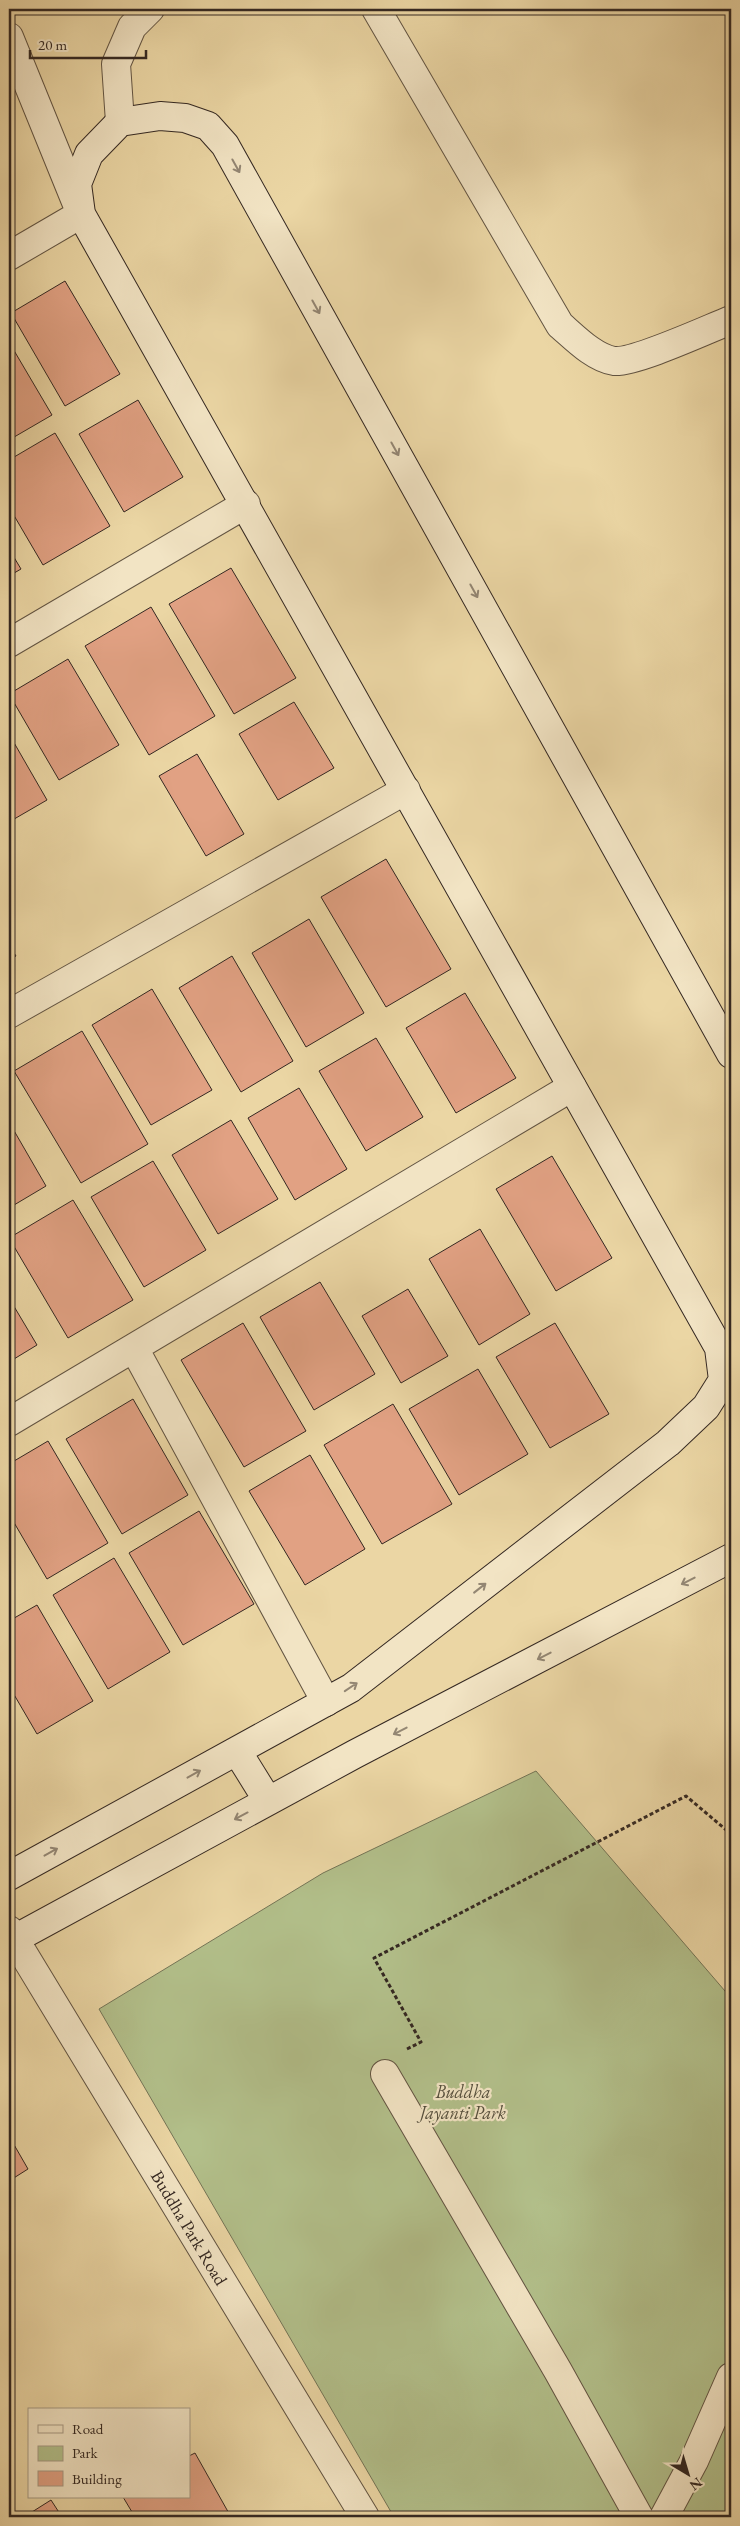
<svg xmlns="http://www.w3.org/2000/svg" width="740" height="2526" font-family="'EB Garamond',serif">
  <rect width="100%" height="100%" fill="#ebd6a4"/>
  <filter id="stains"><feTurbulence type="fractalNoise" baseFrequency=".004" numOctaves="4"/><feColorMatrix values="0 0 0 0 .2 0 0 0 0 .09 0 0 0 0 .02 0 0 0 .5 -.17"/></filter>
  <radialGradient id="worn" r=".72"><stop offset=".6" stop-color="#630" stop-opacity="0"/><stop offset="1" stop-color="#630" stop-opacity=".3"/></radialGradient>
  <path fill="#b2bf8a" stroke="#737456" d="M536 1771 731 1998V2517H394L99 2009 323 1873Z"/>
  <path fill="#e1a183" stroke="#342822" d="M65 281 120 374 65 406 11 313Z
    M9 342 52 415 9 440Z
    M138 400 183 477 124 512 79 434Z
    M55 433 110 526 43 565 9 507V460Z
    M9 549 21 569 9 576Z
    M231 568 296 678 234 714 169 604Z
    M151 607 215 716 149 755 85 646Z
    M68 659 119 745 59 780 9 694Z
    M294 702 334 768 278 800 239 734Z
    M9 734 47 800 9 822Z
    M197 754 244 834 206 856 159 776Z
    M386 859 451 969 386 1007 321 897Z
    M309 919 364 1013 306 1047 252 953Z
    M9 945 16 956 9 960Z
    M232 956 293 1061 241 1092 179 988Z
    M152 989 212 1090 151 1125 92 1025Z
    M465 993 516 1078 456 1113 406 1028Z
    M82 1031 148 1144 81 1183 14 1071Z
    M376 1038 423 1117 366 1151 319 1071Z
    M299 1088 347 1169 295 1200 248 1118Z
    M231 1120 278 1199 218 1234 172 1155Z
    M9 1122 46 1186 9 1208Z
    M552 1156 612 1258 556 1291 496 1189Z
    M153 1161 206 1250 144 1287 91 1197Z
    M73 1200 133 1300 68 1338 9 1238Z
    M480 1229 530 1314 479 1345 429 1259Z
    M320 1282 375 1374 314 1410 260 1317Z
    M408 1289 448 1356 401 1383 362 1316Z
    M9 1298 37 1345 9 1362Z
    M243 1323 306 1431 244 1467 181 1360Z
    M555 1323 609 1414 550 1448 496 1357Z
    M478 1369 528 1454 459 1495 409 1409Z
    M133 1399 188 1495 122 1534 66 1439Z
    M393 1404 452 1504 382 1544 324 1445Z
    M48 1441 108 1543 47 1579 9 1514V1464Z
    M310 1455 365 1549 305 1585 249 1491Z
    M199 1511 254 1604 183 1645 129 1553Z
    M114 1558 170 1652 108 1689 53 1595Z
    M9 1578 14 1587 9 1590Z
    M37 1605 93 1701 37 1734 9 1686V1621Z
    M9 2136 28 2169 9 2181Z
    M195 2453 231 2517H135L123 2497H189V2456Z
    M51 2500 62 2517H24Z"/>
  <g fill="none" stroke-linecap="round" stroke-linejoin="round">
    <defs>
      <path id="street" d="M376 9 560 325C574 337 594 358 614 361 635 363 708 329 731 320
        M9 37 81 214 9 256
        M120 122 116 64 132 27 150 9
        M9 643 246 504
        M9 1014 406 790
        M134 1348 326 1702
        M9 1422 572 1087
        M9 1930 365 2517
        M385 2074 558 2371 639 2517
        M664 2517 694 2461 731 2377"/>
      <path id="secondary" d="M237 1751 268 1801
        M9 1876 351 1688 668 1443 706 1407 723 1380 719 1348 81 214 77 184 89 154 120 122 160 116 185 118 208 126 225 145 731 1054
        M9 1942 355 1754 731 1558"/>
    </defs>
    <use href="#street" stroke="#625442" stroke-width="30"/>
    <use href="#secondary" stroke="#342822" stroke-width="30"/>
    <path stroke="#342822" stroke-width="3" stroke-dasharray="4 2.5" stroke-linecap="butt" d="M407 2049 421 2042 374 1958 686 1796 731 1834"/>
    <use href="#street" stroke="#f2e4c4" stroke-width="28"/>
    <use href="#secondary" stroke="#f2e4c4" stroke-width="28"/>
  </g>
  <defs><path id="oneway-shaft" d="M-6 0H5M1.5-3L5.5 0L1.5 3" fill="none" stroke-width="1.6" stroke-linecap="round" stroke-linejoin="round" transform="scale(1.25)"/></defs>
  <g stroke="#938673">
    <use href="#oneway-shaft" transform="translate(236 166) rotate(61)"/>
    <use href="#oneway-shaft" transform="translate(316 307) rotate(61)"/>
    <use href="#oneway-shaft" transform="translate(395 449) rotate(61)"/>
    <use href="#oneway-shaft" transform="translate(474 591) rotate(61)"/>
    <use href="#oneway-shaft" transform="translate(688 1581) rotate(153)"/>
    <use href="#oneway-shaft" transform="translate(480 1588) rotate(-38)"/>
    <use href="#oneway-shaft" transform="translate(544 1656) rotate(153)"/>
    <use href="#oneway-shaft" transform="translate(351 1687) rotate(-34)"/>
    <use href="#oneway-shaft" transform="translate(400 1731) rotate(153)"/>
    <use href="#oneway-shaft" transform="translate(194 1774) rotate(-29)"/>
    <use href="#oneway-shaft" transform="translate(241 1816) rotate(152)"/>
    <use href="#oneway-shaft" transform="translate(51 1852) rotate(-29)"/>
  </g>
  <g text-anchor="middle" stroke-width="4.5" stroke-linejoin="round" paint-order="stroke">
    <g font-size="18" font-style="italic" fill="#544e3c" stroke="#f2e4c4">
      <text x="463" y="2098">Buddha<tspan x="463" dy="21">Jayanti Park</tspan></text>
    </g>
    <g font-size="18" fill="#342822" stroke="#f2e4c4">
      <text transform="translate(189 2228) rotate(59)" y="6">Buddha Park Road</text>
    </g>
  </g>
  <rect width="740" height="2526" fill="none" stroke="#ebd6a4" stroke-width="30"/>
  <rect x="10" y="10" width="720" height="2506" fill="none" stroke="#342822" stroke-width="2.5"/>
  <rect x="15" y="15" width="710" height="2496" fill="none" stroke="#342822"/>
  <rect x="28" y="2408" width="162" height="90" fill="#f2e4c4" stroke="#a69983"/>
  <rect x="38" y="2425" width="25" height="8" fill="#f2e4c4" stroke="#a69983"/>
  <text x="72" y="2434" font-size="15" fill="#342822">Road</text>
  <rect x="38" y="2446" width="25" height="15" fill="#b2bf8a" stroke="#a69983"/>
  <text x="72" y="2458" font-size="15" fill="#342822">Park</text>
  <rect x="38" y="2471" width="25" height="15" fill="#e1a183" stroke="#a69983"/>
  <text x="72" y="2484" font-size="15" fill="#342822">Building</text>
  <g transform="translate(688 2474) rotate(142)" stroke="#f2e4c4" stroke-width="4" paint-order="stroke">
  <path d="M0-4L9 19L0 12L-9 19Z" fill="#342822"/>
  <text y="-8" font-size="14" font-weight="bold" text-anchor="middle" fill="#342822">N</text>
  </g>
  <path d="M30 50v8h116v-8" fill="none" stroke="#342822" stroke-width="2.5"/>
  <text x="38" y="50" font-size="15" fill="#342822" stroke="#f2e4c4" stroke-width="4" paint-order="stroke">20 m</text>
  <rect width="100%" height="100%" filter="url(#stains)"/>
  <rect width="100%" height="100%" fill="url(#worn)"/>
</svg>
